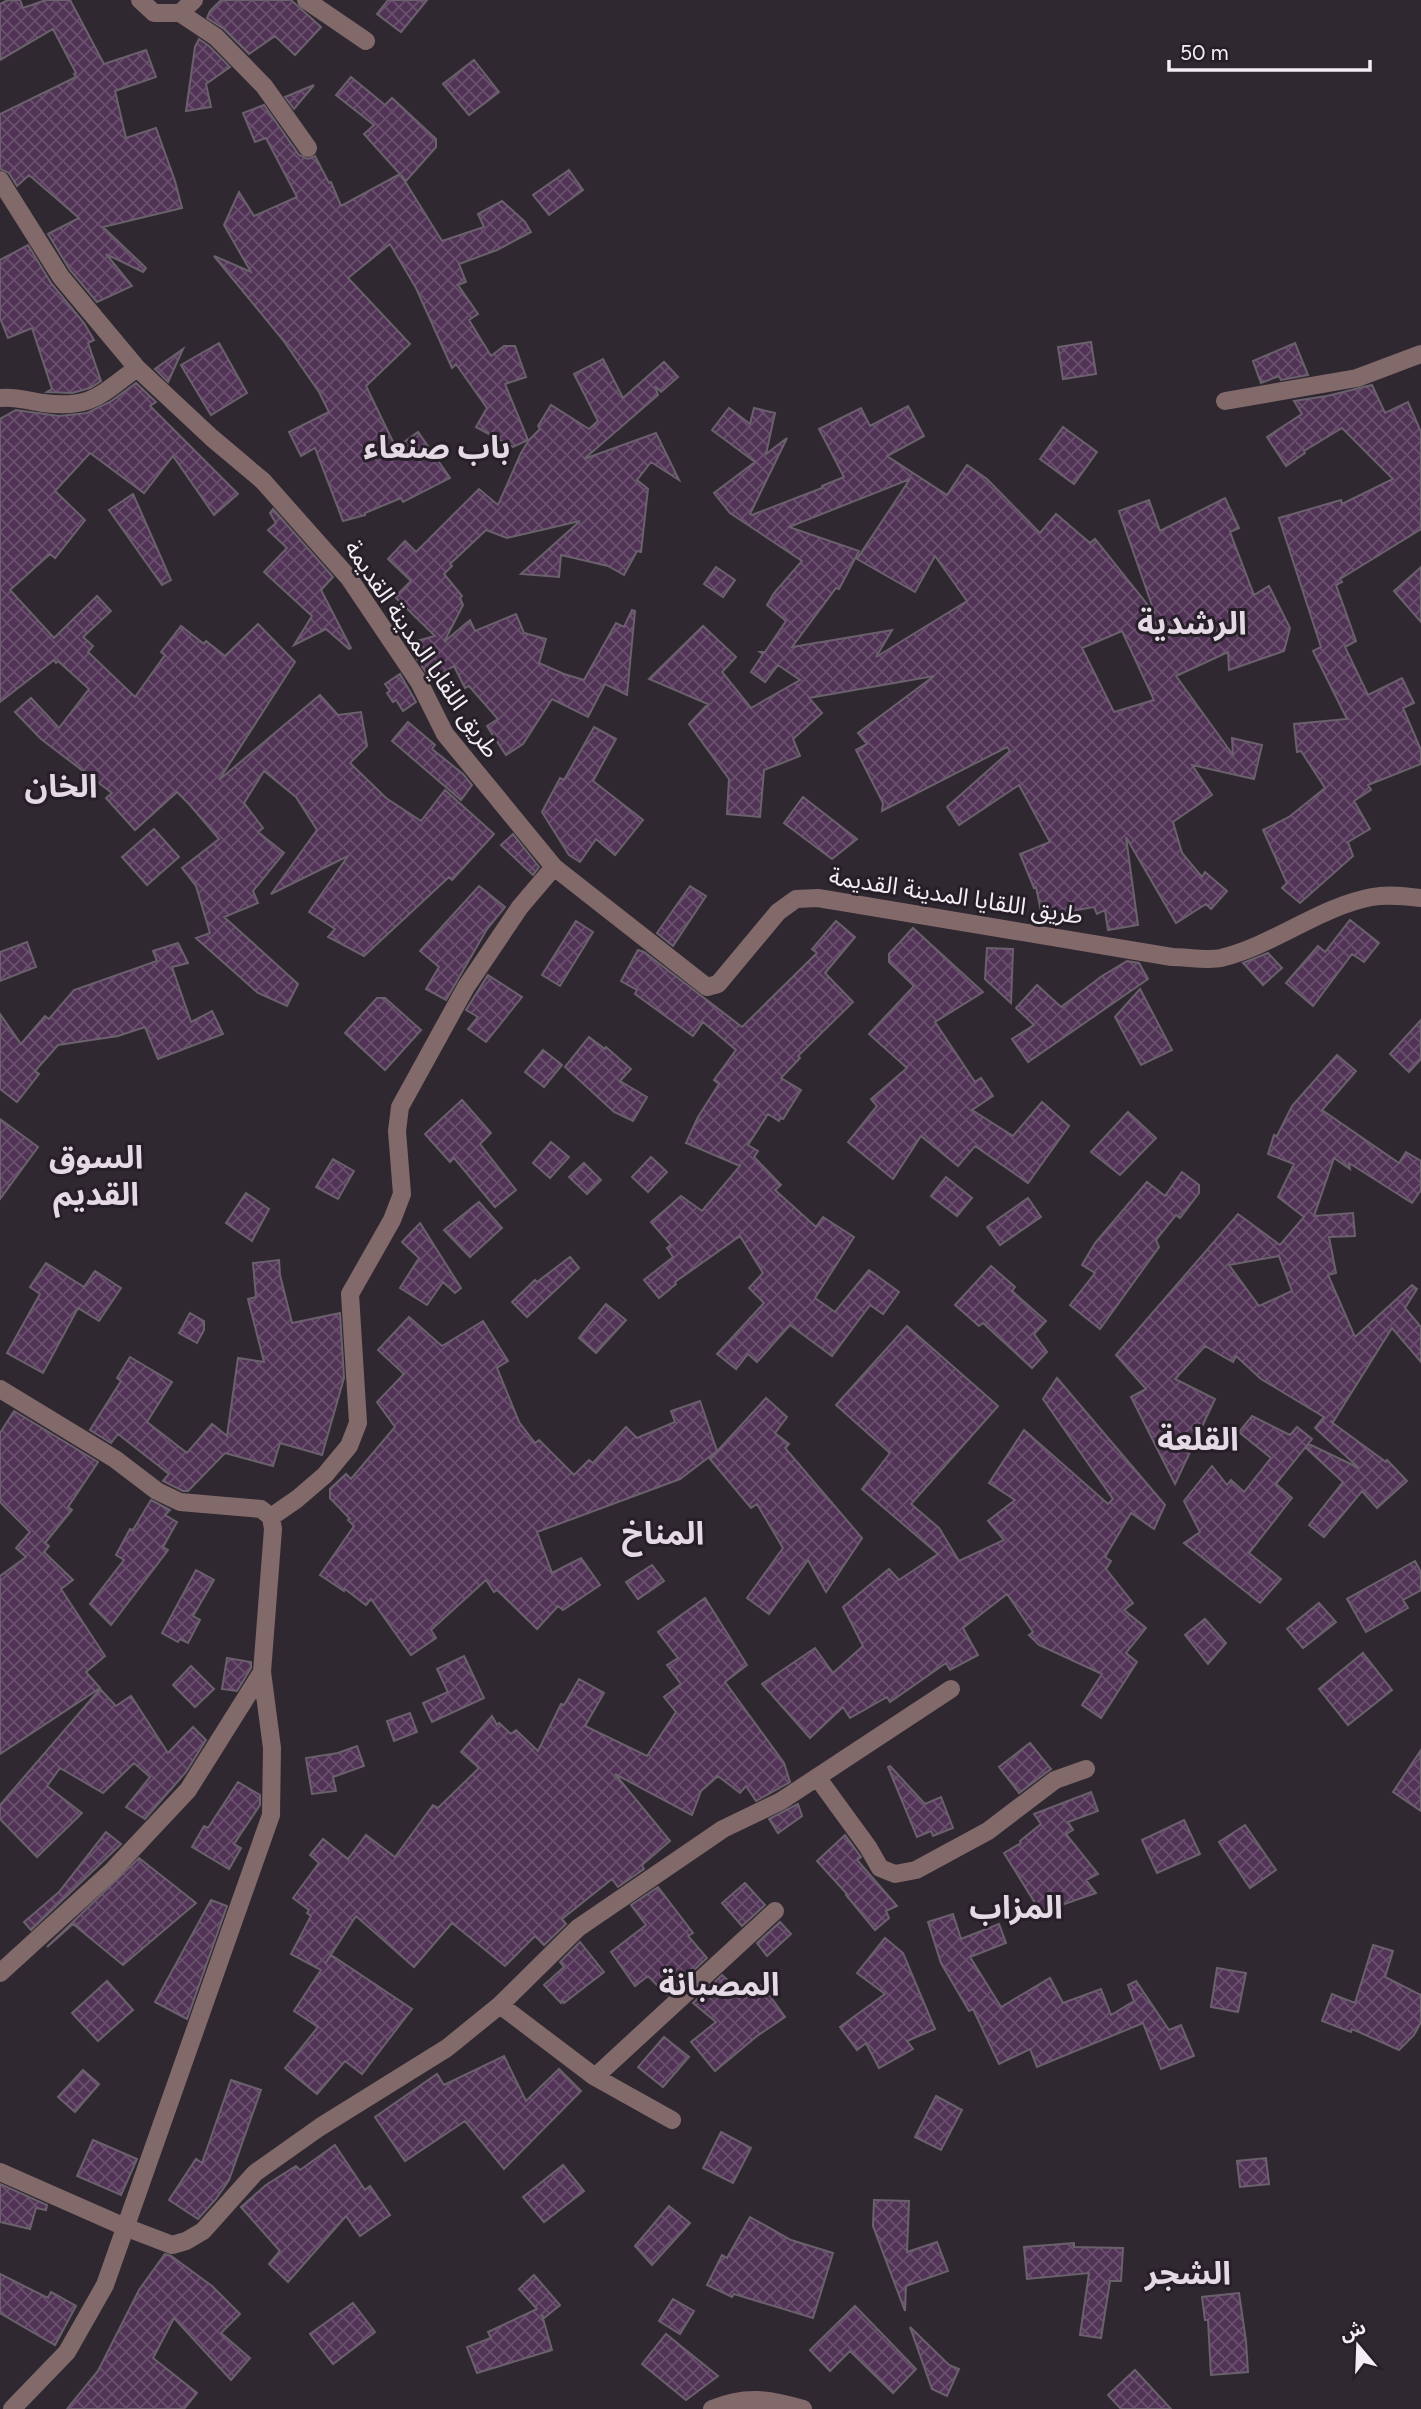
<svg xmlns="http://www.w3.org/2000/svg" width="1421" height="2409" font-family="Figtree,'Noto Sans Arabic',sans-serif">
  <defs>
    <pattern id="building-cross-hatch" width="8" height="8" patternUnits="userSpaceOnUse" patternTransform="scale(1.75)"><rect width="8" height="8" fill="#503355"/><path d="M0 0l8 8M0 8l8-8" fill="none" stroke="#6a516e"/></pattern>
  </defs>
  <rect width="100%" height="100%" fill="#302831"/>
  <path fill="url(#building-cross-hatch)" stroke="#6a616c" stroke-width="2" fill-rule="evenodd" d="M8 0H20L23 8 46 0H70L104 64 146 50 156 77 115 91 126 138 156 128 175 181 182 208 103 227 146 268 143 272 106 254 132 286 97 302 70 270 48 234 79 218 29 175 17 186 9 173 0 169V114L76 77 74 74 76 73 53 29 0 60V4Z
    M221 0H291L321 27 295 55 275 36 249 54 224 29 207 18 210 11Z
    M388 0H427L401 32 377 14Z
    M199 39 209 46 230 67 206 84 211 107 186 111 195 47Z
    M474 60 499 92 469 115 443 84Z
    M351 77 385 105 392 98 436 139V147L406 181 401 175 442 241 484 227 478 214 502 201 525 222 531 232 497 250 459 264 466 282 458 285 478 314 469 320 491 356 504 346H515L526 377 505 384 528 440 513 447 476 427 487 408 456 364 452 368 416 288 390 244 348 278 410 344 366 386 396 448 418 432 450 478 403 502 401 498 365 513V515L343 521 315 448 301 456 289 432 329 412 319 392 283 340 214 256 251 272 224 225 239 192 254 216 297 197 266 138 255 142 243 113 264 105 299 155 308 159 315 156 329 183 331 182 341 206 400 174 364 134 374 125 336 95Z
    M314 85 294 109 285 97Z
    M569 170 583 190 549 215 533 195Z
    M28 245 51 283 84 323 94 340 88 343 101 381 90 388 72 393 47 392 52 389 32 328 8 338 0 318V260Z
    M1091 342 1096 374 1063 379 1058 347Z
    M219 343 247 393 211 415 181 365Z
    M1295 343 1308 375 1281 380 1279 376 1261 383 1253 361Z
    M183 349 168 382 155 369Z
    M603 359 623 398 664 362 678 377 661 392 655 386 658 395 584 459 656 433 679 480 651 462 637 480 648 489 641 552 637 551 624 575 608 566 561 555 559 577 521 574 580 521 507 538 486 530 450 564 452 566 444 574 462 596 460 598 463 605 444 642 470 620 475 631 516 614 524 633 546 639 539 663 564 674 584 680 616 623 624 627 632 610 635 611 627 695 605 684 588 717 552 699 523 744 506 755 487 726 498 719 469 686 465 688 454 666 431 680 417 659 413 642 435 636 395 597 411 581 388 559 405 541 416 552 479 489 498 505 521 453 529 440 540 429 538 426 551 405 589 429 598 421 574 374Z
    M136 383 156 402 150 406 238 494 214 515 173 456 144 493 90 453 55 491 85 520 55 558 50 554 10 590 54 638 97 596 111 611 83 637 93 646 88 652 135 697 165 655 161 652 181 626 204 644 206 641 225 656 258 624 295 662 219 780 320 695 338 715 361 712 367 746 350 763 386 798 421 821 445 790 494 834 452 880 449 877 364 956 328 937 335 929 309 912 348 856 271 894 317 830 296 797 264 771 244 803 263 828 258 832 284 853 253 891 258 903 224 917 298 984 287 1006 258 993 196 938 210 933 196 886 182 868 219 839 189 804 177 792 135 830 106 798 112 793 41 739 15 712 31 698 59 728 89 689 58 661 56 663 54 660 0 702V419L16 410 59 416 87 413 110 402Z
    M1372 385 1385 413 1408 402 1421 432V529L1340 579 1342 582 1336 585 1356 641 1345 647 1368 695 1402 678 1414 703 1403 708 1421 750V764L1368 785 1371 790 1354 801 1370 829 1348 842 1353 856 1300 903 1282 888 1287 883 1263 830 1289 817 1325 788 1301 751 1297 752 1294 724 1347 719 1313 651 1321 647 1279 518 1341 500 1342 504 1393 479 1342 428 1304 451 1305 453 1286 466 1267 437 1302 414 1294 401 1327 396Z
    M908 406 924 436 887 456 947 495 967 465 987 479 1040 533 1056 514 1090 543 1095 539 1155 614 1119 511 1149 500 1160 531 1225 498 1239 528 1230 532 1254 595 1269 586 1290 628 1284 651 1229 670 1228 652 1176 676 1233 755 1232 738 1262 745 1254 779 1192 765 1212 795 1173 822 1182 853 1202 877 1205 872 1227 891 1211 909 1206 904 1176 923 1126 837 1138 925 1108 930 1105 910 1097 914 1094 907 1042 916 1036 887 1034 888 1020 854 1050 842 1019 785 959 825 947 807 1010 751 1007 747 882 811 883 803 856 750 867 744 858 733 934 676 809 698 822 713 793 739 800 756 764 770 760 817 727 814 729 779 689 724 708 704 649 679 703 626 736 657 722 672 751 708 800 680 778 665 765 682 751 672 763 654 760 652H765L786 621 767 605 774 593 802 561 730 513 714 493 755 462 712 430 729 408 750 424 754 408 775 413 766 454 787 438 750 514 752 515 822 488V486L844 477 819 429 861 408 870 426ZM910 479 857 559 915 592 935 556 967 601 876 657 892 630 792 647 836 588 839 589 859 551 789 527ZM1122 631 1154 700 1114 712 1082 648Z
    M1063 427 1097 452 1074 484 1040 459Z
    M133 494 171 580 162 585 109 510Z
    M273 509 333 577 321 590 351 648 349 649 326 629 294 645 312 616 264 572 287 548 268 530 276 523 270 513Z
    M716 567 735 580 723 597 704 584Z
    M1421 567V622L1394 591Z
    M400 674 416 702 403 711 396 700 393 702 387 693 390 691 385 684Z
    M408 722 435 745 432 749 463 774 472 785 461 800 392 741Z
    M594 727 616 739 593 781 643 820 615 855 596 839 580 862 569 855 542 812 560 778 564 780Z
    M803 797 857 839 832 859 784 823Z
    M154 829 179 857 147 885 122 857Z
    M513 834 539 867 533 875 501 845Z
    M479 886 505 907 487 929 446 1000 426 989 439 967 420 951Z
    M690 886 706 896 673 946 657 933Z
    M1350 920 1379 943 1364 962 1352 954 1313 1006 1286 983 1318 946 1325 952Z
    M576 921 593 932 560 986 542 975Z
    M836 921 855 937 825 973 853 1002 798 1056 800 1058 781 1078 801 1090 783 1119 780 1118 779 1121 768 1114 748 1145 758 1151 754 1157 781 1185 775 1190 816 1227 823 1217 854 1237 815 1298 835 1312 869 1270 899 1292 883 1314 870 1305 832 1356 790 1325 757 1362 748 1354 736 1369 717 1354 764 1303 749 1288 763 1273 740 1236 675 1282 676 1284 659 1298 644 1280 673 1257 667 1248 671 1245 651 1222 681 1196 702 1211 740 1166 686 1143 698 1117 719 1084 714 1080 736 1050 703 1022 693 1036 635 994 637 990 621 981 638 950 644 952 742 1027 817 953 812 949Z
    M913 928 983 992 935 1022 975 1082 981 1078 993 1096 972 1110 1013 1136 1042 1102 1069 1126 1028 1183 975 1146 958 1166 921 1136 893 1179 848 1142 877 1106 871 1099 907 1068 869 1034 914 986 889 962V954Z
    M27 942 36 967 0 981V952Z
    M178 943 188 963 172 967 191 1022 212 1011 223 1034 158 1059 145 1027 118 1036 58 1045 35 1071 39 1074 17 1102 0 1089V1014L21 1044 45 1016 49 1019 74 990 157 961 153 951Z
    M987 948 1013 949 1011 1003 985 979Z
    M1268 953 1282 968 1263 985 1243 963Z
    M1127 961 1139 963 1148 979 1028 1062 1012 1039 1034 1025 1016 1008 1037 985 1061 1007 1102 976Z
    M488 975 522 997 486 1042 468 1029 478 1017 466 1010Z
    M1140 989 1172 1050 1141 1065 1115 1017Z
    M377 998H385L421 1030 385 1070 345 1033Z
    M1421 1020V1059L1409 1072 1390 1054Z
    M589 1037 605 1049 606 1047 631 1069 620 1081 647 1097 633 1121 614 1112 565 1067Z
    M543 1050 562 1065 544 1087 525 1072Z
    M1337 1055 1356 1071 1322 1110 1399 1163 1406 1152 1421 1161V1190L1412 1203 1349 1163 1350 1169 1334 1158 1314 1216 1353 1213 1355 1236 1329 1237 1336 1273 1328 1275 1355 1337 1412 1285 1417 1289 1405 1308 1421 1327V1362L1392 1328 1333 1422 1330 1421 1386 1462 1387 1460 1407 1481 1377 1508 1362 1491 1324 1537 1309 1525 1343 1482 1306 1448 1309 1444 1359 1468 1315 1428 1324 1417 1261 1379 1236 1356 1233 1362 1205 1346 1175 1379 1215 1399 1175 1484 1131 1397 1146 1389 1116 1355 1238 1214 1280 1245 1304 1217 1278 1197 1294 1164 1268 1154 1274 1135 1277 1136 1292 1106ZM1279 1256 1292 1291 1259 1306 1229 1265Z
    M462 1100 491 1133 480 1144 516 1190 495 1207 454 1158 450 1162 425 1134Z
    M1128 1112 1156 1138 1120 1175 1091 1152Z
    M0 1119 38 1147 0 1199Z
    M551 1142 569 1157 550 1178 533 1163Z
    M651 1157 667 1172 648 1192 632 1177Z
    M333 1159 354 1171 338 1199 316 1187Z
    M584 1163 601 1180 587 1194 569 1177Z
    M1182 1172 1199 1185V1193L1180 1218 1176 1215 1156 1240 1159 1247 1100 1329 1070 1305 1095 1273 1082 1265 1095 1243 1147 1182 1165 1196Z
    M946 1177 972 1198 957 1216 931 1196Z
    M246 1193 269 1209 252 1241 226 1223Z
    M1028 1198 1041 1217 1000 1245 987 1227Z
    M479 1202 502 1228 470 1257 444 1230Z
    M420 1223 461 1288 455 1293 443 1282 427 1305 400 1288 419 1258 402 1242Z
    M570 1257 579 1268 527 1317 512 1302 535 1280 537 1282Z
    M279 1260 280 1275 292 1323 340 1313 344 1378 322 1455 280 1443 273 1466 225 1453 188 1491H183L163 1481 169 1474 118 1434 111 1443 90 1430 121 1381 117 1378 130 1357 172 1382 147 1422 187 1453 212 1424 227 1436 238 1358 264 1362 248 1299 256 1297 253 1263Z
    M46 1263 84 1287 95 1271 121 1288 99 1321 78 1308 43 1373 7 1353 40 1294 30 1287Z
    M991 1266 1015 1287 1012 1291 1046 1321 1034 1334 1047 1352 1032 1368 983 1323 979 1326 955 1305Z
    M606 1304 626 1320 596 1353 579 1338Z
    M190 1313 204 1321V1330L197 1343 179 1333Z
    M409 1317 442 1346 483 1321 508 1361 497 1368 519 1422 535 1443 539 1440 574 1475 589 1460 593 1463 626 1427 637 1438 675 1422 671 1411 700 1401 717 1451 680 1479 537 1532 552 1573 581 1558 600 1585 563 1610 558 1606 537 1629 497 1590 494 1592 486 1580 431 1630 436 1638 411 1655 371 1599 366 1605 345 1589 344 1591 320 1575 354 1526 348 1520 350 1519 330 1498V1489L346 1474 351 1479 395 1427 377 1402 404 1374 378 1350Z
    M907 1326 998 1406 911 1504 939 1528 959 1561 1004 1540 988 1521 1015 1500 989 1483 1024 1430 1108 1504 1113 1499 1043 1399 1057 1378 1165 1505 1154 1529 1131 1513 1105 1557 1111 1561 1106 1569 1133 1603 1124 1610 1146 1628 1126 1653 1137 1662 1101 1718 1082 1705 1102 1674 1039 1645 1029 1635 1033 1632 1007 1594 963 1628 978 1655 950 1670 946 1663 890 1702 887 1697 850 1718 843 1707 810 1738 762 1684 815 1648 833 1673 863 1646 843 1607 889 1569 899 1580 938 1554 862 1489 890 1453 836 1405Z
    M766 1398 787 1417 775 1433 789 1444 785 1448 862 1538 826 1592 808 1560 769 1614 747 1598 783 1548 757 1504 751 1508 710 1459Z
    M14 1411 98 1462 68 1507 72 1510 45 1543 49 1546 44 1552 73 1580 61 1589 105 1656 86 1672 100 1688 0 1754V1576L26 1557 16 1548 30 1532 0 1502V1433Z
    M1252 1416 1290 1435 1297 1427 1312 1439 1276 1484 1292 1498 1249 1553 1281 1579 1260 1603 1184 1543 1200 1532 1184 1501 1212 1466 1227 1485 1231 1480 1244 1492 1271 1458 1239 1432Z
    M151 1500 170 1510 165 1515 177 1522 163 1547 168 1550 111 1625 90 1604 124 1560 116 1555 130 1529 133 1530Z
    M1415 1561 1421 1572V1590L1403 1600 1408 1608 1366 1632 1347 1599Z
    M652 1565 664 1581 638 1599 626 1582Z
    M196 1570 214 1580 193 1616 200 1620 188 1643 180 1639 178 1642 162 1633Z
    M705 1598 747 1665 725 1682 784 1763 790 1782 756 1801 746 1786 740 1793 718 1776 701 1791 692 1815 615 1774 670 1841 642 1865 644 1869 618 1887 612 1879 562 1919 566 1924 544 1945 535 1936 505 1966 452 1923 414 1967 356 1916 325 1964 331 1955 412 2009 362 2074 345 2061 317 2094 285 2068 318 2027 294 2011 321 1970 291 1954 311 1916 307 1913 309 1910 293 1898 319 1863 310 1855 323 1839 348 1859 366 1835 395 1857 433 1805 438 1808 479 1768 461 1752 492 1716 497 1725 499 1723 511 1734 516 1730 538 1751 561 1704 564 1705 579 1679 604 1693 585 1726 647 1756 676 1712 664 1697 681 1684 667 1665 678 1658 658 1632Z
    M1319 1603 1336 1622 1303 1648 1287 1629Z
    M1205 1619 1226 1643 1208 1664 1185 1635Z
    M1363 1653 1392 1690 1348 1725 1319 1689Z
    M464 1656 484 1698 432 1722 423 1703 448 1692 437 1669Z
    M227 1658 251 1662V1668L237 1691 222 1689Z
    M191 1666 214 1689 195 1707 173 1685Z
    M100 1689 116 1706 131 1696 168 1753 193 1727 206 1740 186 1772 145 1819 126 1807 150 1777 134 1763 103 1793 60 1768 47 1786 82 1813 37 1857 0 1819V1805Z
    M410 1713 417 1732 394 1741 387 1721Z
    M1030 1743 1051 1769 1019 1793 999 1767Z
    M357 1746 364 1766 333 1777 336 1791 312 1794 306 1758 338 1753Z
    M1421 1750V1811L1393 1792Z
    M890 1766 925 1804 941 1797 953 1828 933 1836 931 1831 917 1837 888 1767Z
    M238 1782 260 1795V1805L234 1844 241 1848 229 1869 192 1847 204 1826 208 1828Z
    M1091 1792 1098 1811 1068 1822 1073 1830 1066 1834 1098 1874 1086 1880 1096 1893 1050 1909 1042 1914 1004 1853 1021 1843 1020 1841 1041 1824 1034 1814Z
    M798 1804 802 1816 778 1833 769 1819Z
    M1184 1820 1200 1854 1157 1873 1142 1840Z
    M1245 1825 1276 1870 1250 1888 1219 1842Z
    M106 1832 121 1844 31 1930 24 1922 59 1892Z
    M845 1835 861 1857 857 1860 897 1906 886 1911 889 1918 875 1930 846 1895 847 1894 817 1861Z
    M139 1858 196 1903 123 1965 73 1924 47 1947Z
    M745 1883 765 1905 742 1926 722 1903Z
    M658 1887 693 1933 688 1936 707 1958 667 1995 648 1976 635 1986 611 1952 646 1925 631 1905Z
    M211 1900 227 1906 187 2019 155 2002Z
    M953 1914 961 1939 999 1924 1006 1943 970 1957 1001 2007 1050 1978 1063 2003 1101 1989 1111 2015 1134 2001 1128 1985 1136 1981 1169 2030 1181 2025 1194 2056 1161 2069 1143 2023 1037 2067 1030 2049 999 2064 973 2009 969 2011 941 1963 928 1922Z
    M780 1922 791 1934 767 1956 757 1943Z
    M885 1938 903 1953 935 2029 907 2041 913 2049 879 2068 866 2043 857 2050 840 2027 885 1994 857 1973Z
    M580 1942 604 1972 564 2003 563 2001 561 2003 544 1985 564 1967 560 1962Z
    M1373 1945 1393 1951 1385 1977 1421 1995V2022L1414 2035 1399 2050 1352 2029 1351 2032 1322 2021 1332 1994 1355 2003Z
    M1217 1968 1246 1973 1238 2012 1211 2007Z
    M722 1975 746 1997 762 1985 785 2017 757 2036 715 2071 691 2042 716 2022 693 2003Z
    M107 1981 133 2010 98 2041 72 2013Z
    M664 2037 689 2057 663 2087 638 2067Z
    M504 2056 526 2101 559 2069 581 2091 504 2169 465 2121 405 2161 375 2117 437 2074 444 2085Z
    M83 2070 99 2084 75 2112 58 2097Z
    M231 2080 261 2090 229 2180 216 2199 198 2219 169 2200 196 2159 202 2163Z
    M936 2096 962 2110 941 2150 915 2137Z
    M721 2132 751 2148 733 2183 703 2168Z
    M93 2140 137 2159 121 2195 77 2176Z
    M335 2145 365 2190 370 2186 390 2215 360 2236 346 2216 288 2282 269 2264 280 2251 241 2207 266 2185 296 2166 300 2170Z
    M1266 2158 1269 2184 1240 2187 1237 2161Z
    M563 2165 584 2191 544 2222 523 2197Z
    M0 2184 47 2205 46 2210 36 2208 30 2229 0 2222Z
    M874 2200 909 2201 907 2252 937 2242 948 2271 906 2286 905 2311 873 2226Z
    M669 2206 690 2223 652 2265 635 2246Z
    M750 2217 791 2240 833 2253 813 2318 734 2294 732 2297 707 2285 722 2255 727 2258Z
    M1074 2243V2247L1123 2248 1121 2281H1110L1101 2338 1080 2335 1089 2273 1027 2279 1024 2247Z
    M165 2254 171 2256 212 2286 240 2314 221 2333 250 2358 231 2380 174 2318 153 2358 197 2393 184 2409H67L98 2371 139 2290Z
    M0 2274 48 2298 51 2292 76 2306 55 2345 0 2313Z
    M534 2275 560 2305 544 2318 542 2315 552 2350 477 2373 467 2347 491 2338 488 2332 537 2309 519 2289Z
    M1239 2293 1246 2341 1248 2372 1211 2375 1208 2320H1205L1202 2297Z
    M673 2299 694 2311 680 2334 659 2321Z
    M353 2303 375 2332 333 2364 310 2334Z
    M855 2306 916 2369 893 2393 850 2351 830 2371 810 2350Z
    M910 2327 949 2365 959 2369 947 2396 932 2389Z
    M666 2334 718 2376 686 2400 642 2364Z
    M1135 2370 1171 2409H1121L1108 2395Z"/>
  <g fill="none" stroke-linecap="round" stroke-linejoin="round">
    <path stroke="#826a6b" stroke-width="18" d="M140 0 154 13H180L194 0
      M306 0 366 41
      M180 13 216 37 264 86 308 148
      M0 180 61 277 137 368 212 438 263 481 349 578 419 682 445 734 554 867 707 987 718 984 778 912 796 899 818 898 1172 957C1187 957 1207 961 1221 958 1274 945 1319 907 1372 897 1388 894 1405 896 1421 898
      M0 398C16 396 28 401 43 403 92 409 100 395 137 368
      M1225 401 1357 378 1421 354
      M0 1389 115 1459 157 1491 180 1502 261 1509 271 1517 273 1529 262 1672 272 1748 271 1815 105 2285 67 2352 12 2409
      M271 1517 297 1499 325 1475 349 1446 358 1423 350 1294 392 1220 402 1194 397 1131 400 1107 466 987 520 907 554 867
      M817 1777 868 1847 880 1868 895 1874 916 1870 988 1831 1055 1780 1086 1769
      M0 1973 112 1871 188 1790 262 1672
      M500 2005 595 2077 672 2120
      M595 2077 775 1911
      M0 2172 125 2227 172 2245 186 2241 203 2231 255 2173 320 2127 447 2048 500 2005 578 1928 723 1829 781 1801 951 1689
      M712 2409C746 2395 769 2399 803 2409"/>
  </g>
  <g text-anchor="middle" stroke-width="6" stroke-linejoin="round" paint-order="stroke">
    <g font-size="24" fill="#f3eef4" stroke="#261f28">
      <text transform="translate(422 649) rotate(56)" y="8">طريق اللقايا المدينة القديمة</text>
      <text transform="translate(956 896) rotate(9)" y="8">طريق اللقايا المدينة القديمة</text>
    </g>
    <g font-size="32" font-weight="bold" fill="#e4d9e5" stroke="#261f28">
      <text x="437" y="458">باب صنعاء</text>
      <text x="1192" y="634">الرشدية</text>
      <text x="61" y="797">الخان</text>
      <text x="96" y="1168">السوق<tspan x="96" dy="37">القديم</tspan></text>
      <text x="1198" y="1450">القلعة</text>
      <text x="663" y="1544">المناخ</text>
      <text x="1016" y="1918">المزاب</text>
      <text x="719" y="1995">المصبانة</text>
      <text x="1188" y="2284">الشجر</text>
    </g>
  </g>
  <g transform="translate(1358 2346) rotate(341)" stroke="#261f28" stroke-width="5" paint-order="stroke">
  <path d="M0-5L12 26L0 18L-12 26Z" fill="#f3eef4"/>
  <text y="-10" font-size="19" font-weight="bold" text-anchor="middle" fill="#f3eef4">ش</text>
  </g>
  <path d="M1169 60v10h201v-10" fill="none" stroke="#f3eef4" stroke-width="3.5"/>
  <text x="1180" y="60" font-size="21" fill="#f3eef4" stroke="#261f28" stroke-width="5" paint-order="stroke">50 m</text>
</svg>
